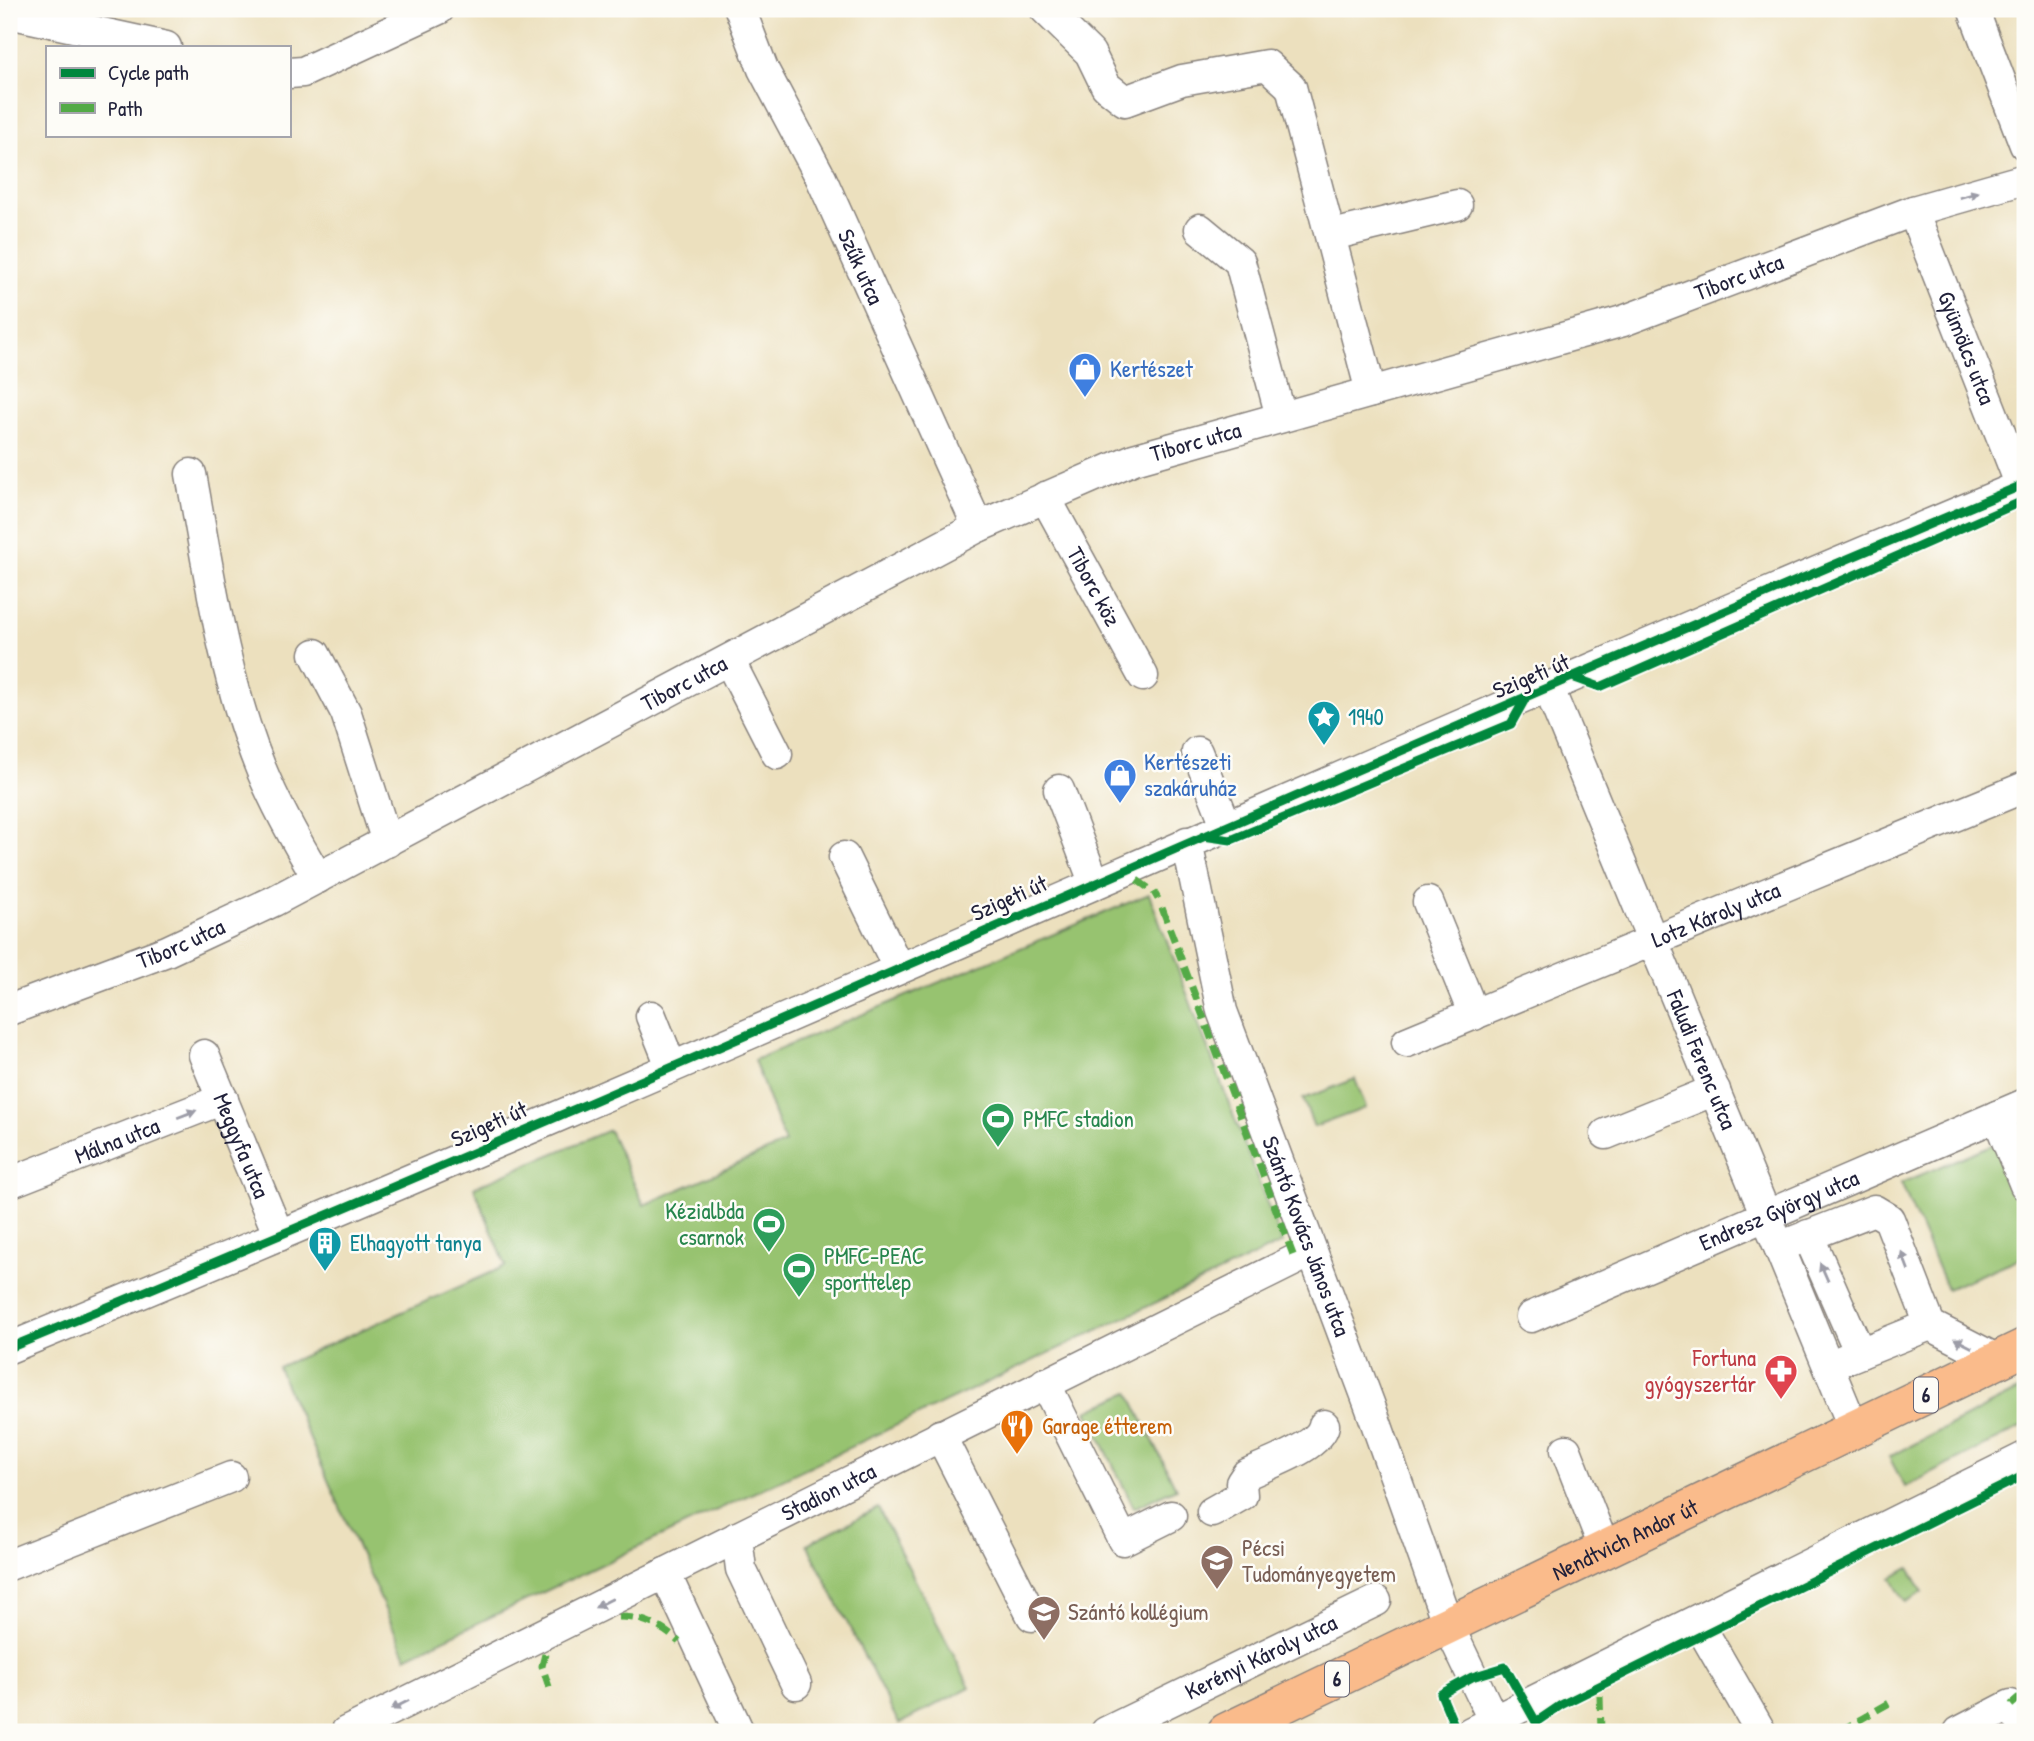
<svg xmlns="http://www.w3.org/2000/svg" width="2034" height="1741" font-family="'Patrick Hand',sans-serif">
  <rect width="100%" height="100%" fill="#fdfcf7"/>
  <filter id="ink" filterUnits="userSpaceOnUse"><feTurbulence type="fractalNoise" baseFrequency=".0143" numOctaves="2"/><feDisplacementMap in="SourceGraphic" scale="14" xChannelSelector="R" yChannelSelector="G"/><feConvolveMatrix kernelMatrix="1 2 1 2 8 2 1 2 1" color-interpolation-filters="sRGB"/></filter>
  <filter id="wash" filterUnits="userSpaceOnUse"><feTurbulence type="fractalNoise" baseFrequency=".00686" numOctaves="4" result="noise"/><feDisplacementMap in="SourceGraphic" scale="28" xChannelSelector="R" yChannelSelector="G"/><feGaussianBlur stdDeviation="1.57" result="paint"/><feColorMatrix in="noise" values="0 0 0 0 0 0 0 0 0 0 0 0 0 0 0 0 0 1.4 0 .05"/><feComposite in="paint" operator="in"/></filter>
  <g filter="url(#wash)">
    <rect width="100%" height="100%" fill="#ece0be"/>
    <path fill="#97c370" stroke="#5c7256" stroke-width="2" d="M1149 894 1282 1243 406 1657 278 1367 506 1266 474 1187 609 1130 644 1205 785 1143 754 1060Z
      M1355 1079 1366 1108 1314 1127 1303 1099Z
      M2025 1131V1256L1947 1289 1901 1183Z
      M2025 1387V1425L1905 1487 1889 1457Z
      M1129 1392 1176 1488 1134 1508 1087 1411Z
      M878 1508 970 1687 899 1724 807 1544Z
      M1909 1568 1923 1592 1905 1602 1891 1578Z"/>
  </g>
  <g filter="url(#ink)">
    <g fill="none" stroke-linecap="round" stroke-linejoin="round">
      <defs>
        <g id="minor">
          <path id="s1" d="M740 9 763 69 821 178 978 527"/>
          <path d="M1045 9 1090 53 1106 86 1125 101 1182 80 1267 65 1291 87 1371 392"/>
          <path d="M1973 9 2025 145"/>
          <path d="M9 13 166 47"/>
          <path d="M289 73 303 72 439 9"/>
          <path id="s2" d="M1913 211 2021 486"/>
          <path d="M1200 229 1240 262 1281 417"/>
          <path d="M1332 235 1457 205"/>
          <path d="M191 474C209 572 223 676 261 769 277 808 297 843 318 878"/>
          <path id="s3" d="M1045 497 1143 676"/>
          <path d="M315 654 346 713 387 842"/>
          <path d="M729 660 777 754"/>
          <path id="s4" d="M1549 689 1854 1429"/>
          <path d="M1197 752 1226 825"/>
          <path d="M1059 790 1094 882"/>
          <path id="s5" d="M1187 842 1222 1011 1370 1406 1448 1625 1499 1732"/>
          <path d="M844 857 898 967"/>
          <path d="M1428 902 1474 1015"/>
          <path id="s6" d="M9 1010 167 951 274 901 978 527 1134 459 1623 321 1913 211 2025 179"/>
          <path d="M651 1016 671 1066"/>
          <path id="s7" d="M1407 1042 2025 787"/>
          <path id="s8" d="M204 1055 279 1236"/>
          <path d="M1997 1116 2025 1185"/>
          <path d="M1606 1134 1715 1090"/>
          <path id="s9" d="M9 1183 223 1099"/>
          <path d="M1808 1235 1860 1353"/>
          <path d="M1779 1247 1874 1210 1889 1219 1930 1325 1998 1360"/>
          <path id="s10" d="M1531 1317 2025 1104"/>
          <path d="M9 1348C685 1069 1351 767 2025 484"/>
          <path d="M1843 1360 1930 1325"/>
          <path d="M1045 1383 1123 1540 1171 1516"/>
          <path d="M940 1435 1032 1616"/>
          <path d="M1566 1450 1605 1550"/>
          <path d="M1212 1512 1242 1495 1241 1483 1247 1474C1267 1464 1320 1447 1324 1425"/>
          <path d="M737 1537 741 1569 796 1684"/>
          <path d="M9 1565 231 1477"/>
          <path d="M665 1573 739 1732"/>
          <path d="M1697 1621 1761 1732"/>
          <path id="s11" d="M346 1732 1311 1252"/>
          <path id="s12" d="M1106 1732 1376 1601"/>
          <path d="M1471 1732 2025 1457"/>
          <path d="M1959 1732 2011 1705 2025 1730"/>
        </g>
        <g id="major">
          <path id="s13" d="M1226 1732 2025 1347"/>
        </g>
      </defs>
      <use href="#minor" stroke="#87817c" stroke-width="33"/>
      <use href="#major" stroke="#87817c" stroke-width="40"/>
      <use href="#minor" stroke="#fff" stroke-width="30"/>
      <use href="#major" stroke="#fabb8b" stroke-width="37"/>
      <path stroke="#53aa46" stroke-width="7" stroke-dasharray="14 7" stroke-linecap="butt" d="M1137 880 1154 892 1158 899
        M1162 908 1295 1260
        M619 1617C644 1617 661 1626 679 1642
        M545 1654 542 1666 551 1693
        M1600 1696 1601 1732
        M2011 1705 2025 1693
        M1840 1731 1893 1701"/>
      <defs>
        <path id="cycleway" d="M1575 678 1600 687 2025 500
          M1203 836 1231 840 1511 724 1525 699
          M9 1348C685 1069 1351 767 2025 484
          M1457 1732 1441 1694 1472 1677 1505 1667 1536 1722 1561 1705 2025 1475"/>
      </defs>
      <use href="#cycleway" stroke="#fdfcf7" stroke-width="13"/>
      <use href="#cycleway" stroke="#00873e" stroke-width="9"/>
    </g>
    <defs><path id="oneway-solid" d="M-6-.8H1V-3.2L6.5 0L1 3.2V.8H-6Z" transform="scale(1.75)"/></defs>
    <g fill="#9c9ca7">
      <use href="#oneway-solid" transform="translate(1969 195) rotate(-16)"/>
      <use href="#oneway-solid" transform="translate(187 1114) rotate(-21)"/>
      <use href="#oneway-solid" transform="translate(1905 1261) rotate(-111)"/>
      <use href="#oneway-solid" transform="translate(1824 1272) rotate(-114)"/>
      <use href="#oneway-solid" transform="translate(1963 1343) rotate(-153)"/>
      <use href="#oneway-solid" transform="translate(604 1603) rotate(153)"/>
      <use href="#oneway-solid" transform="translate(400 1705) rotate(153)"/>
    </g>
  </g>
  <defs>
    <symbol id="shop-pin" viewBox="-11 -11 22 30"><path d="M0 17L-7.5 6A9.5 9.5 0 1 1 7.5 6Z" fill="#3f7fe0" stroke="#fdfcf7"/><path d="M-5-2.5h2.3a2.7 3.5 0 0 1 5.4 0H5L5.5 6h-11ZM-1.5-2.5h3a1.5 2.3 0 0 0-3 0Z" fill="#fff"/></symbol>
    <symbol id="sight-pin" viewBox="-11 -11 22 30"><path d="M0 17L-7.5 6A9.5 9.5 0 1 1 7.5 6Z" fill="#0f9aa8" stroke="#fdfcf7"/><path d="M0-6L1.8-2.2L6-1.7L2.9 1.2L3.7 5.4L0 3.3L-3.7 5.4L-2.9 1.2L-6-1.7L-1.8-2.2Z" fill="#fff"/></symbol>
    <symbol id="stadium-pin" viewBox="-11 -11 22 30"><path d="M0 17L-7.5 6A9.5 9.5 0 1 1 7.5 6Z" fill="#2e9e5b" stroke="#fdfcf7"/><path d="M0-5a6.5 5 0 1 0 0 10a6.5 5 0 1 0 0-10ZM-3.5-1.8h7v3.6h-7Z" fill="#fff"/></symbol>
    <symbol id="building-pin" viewBox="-11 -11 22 30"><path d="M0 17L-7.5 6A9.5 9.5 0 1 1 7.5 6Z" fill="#0f9aa8" stroke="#fdfcf7"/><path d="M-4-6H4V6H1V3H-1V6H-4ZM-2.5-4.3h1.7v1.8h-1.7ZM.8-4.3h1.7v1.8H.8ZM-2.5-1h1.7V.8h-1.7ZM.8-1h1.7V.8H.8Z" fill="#fff"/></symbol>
    <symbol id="pharmacy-pin" viewBox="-11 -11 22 30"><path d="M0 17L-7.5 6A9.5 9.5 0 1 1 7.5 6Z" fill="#e0444e" stroke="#fdfcf7"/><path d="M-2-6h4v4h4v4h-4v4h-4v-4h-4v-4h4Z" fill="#fff"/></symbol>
    <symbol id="restaurant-pin" viewBox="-11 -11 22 30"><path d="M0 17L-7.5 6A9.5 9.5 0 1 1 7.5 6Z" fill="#e8710a" stroke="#fdfcf7"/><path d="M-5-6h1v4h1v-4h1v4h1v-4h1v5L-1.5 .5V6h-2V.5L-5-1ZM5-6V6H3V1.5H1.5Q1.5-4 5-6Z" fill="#fff"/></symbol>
    <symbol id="university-pin" viewBox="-11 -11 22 30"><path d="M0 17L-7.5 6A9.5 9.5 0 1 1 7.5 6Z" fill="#8d6e63" stroke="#fdfcf7"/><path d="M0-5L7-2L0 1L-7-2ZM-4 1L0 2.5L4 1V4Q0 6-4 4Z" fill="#fff"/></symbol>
  </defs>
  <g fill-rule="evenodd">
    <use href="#shop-pin" x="1066" y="350" width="38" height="52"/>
    <use href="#sight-pin" x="1305" y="698" width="38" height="52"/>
    <use href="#shop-pin" x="1101" y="756" width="38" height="52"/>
    <use href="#stadium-pin" x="979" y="1100" width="38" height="52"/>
    <use href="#stadium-pin" x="750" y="1205" width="38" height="52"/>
    <use href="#building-pin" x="306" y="1224" width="38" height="52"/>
    <use href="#stadium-pin" x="780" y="1250" width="38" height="52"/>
    <use href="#pharmacy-pin" x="1762" y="1352" width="38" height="52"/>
    <use href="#restaurant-pin" x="998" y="1407" width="38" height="52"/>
    <use href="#university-pin" x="1198" y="1542" width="38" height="52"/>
    <use href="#university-pin" x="1025" y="1593" width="38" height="52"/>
  </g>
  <g text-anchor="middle" stroke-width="5" stroke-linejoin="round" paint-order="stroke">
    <g fill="#fdfcf7" stroke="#646373" stroke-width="2">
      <rect x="1914" y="1377.5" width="24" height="35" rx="5"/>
      <rect x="1325" y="1661.5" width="24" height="35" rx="5"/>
    </g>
    <g font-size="21" font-weight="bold" fill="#22223b">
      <text x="1926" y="1402">6</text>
      <text x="1337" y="1686">6</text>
    </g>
    <g font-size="23" fill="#22223b" stroke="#fdfcf7">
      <text dy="8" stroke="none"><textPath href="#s1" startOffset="285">Szűk utca</textPath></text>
      <text dy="8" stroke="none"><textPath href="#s6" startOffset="1886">Tiborc utca</textPath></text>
      <text dy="8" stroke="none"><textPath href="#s2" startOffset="147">Gyümölcs utca</textPath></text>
      <text dy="8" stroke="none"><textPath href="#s6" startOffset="1318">Tiborc utca</textPath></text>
      <text dy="8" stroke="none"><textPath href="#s3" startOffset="102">Tiborc köz</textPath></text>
      <text transform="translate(1531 676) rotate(-23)" y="8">Szigeti út</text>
      <text dy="8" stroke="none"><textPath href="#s6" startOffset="751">Tiborc utca</textPath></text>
      <text transform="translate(1009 898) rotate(-24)" y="8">Szigeti út</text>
      <text dy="8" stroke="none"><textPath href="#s7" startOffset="334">Lotz Károly utca</textPath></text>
      <text dy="8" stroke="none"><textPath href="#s6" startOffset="184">Tiborc utca</textPath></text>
      <text dy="8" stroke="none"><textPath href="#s4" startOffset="401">Faludi Ferenc utca</textPath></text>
      <text transform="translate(489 1124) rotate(-24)" y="8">Szigeti út</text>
      <text dy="8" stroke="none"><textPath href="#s9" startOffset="116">Málna utca</textPath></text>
      <text dy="8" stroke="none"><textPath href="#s8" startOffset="98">Meggyfa utca</textPath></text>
      <text dy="8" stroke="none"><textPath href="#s10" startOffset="270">Endresz György utca</textPath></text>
      <text dy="8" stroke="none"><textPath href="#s5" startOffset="413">Szántó Kovács János utca</textPath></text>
      <text dy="8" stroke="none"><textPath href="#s11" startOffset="539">Stadion utca</textPath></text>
      <text dy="8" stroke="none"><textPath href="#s13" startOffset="443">Nendtvich Andor út</textPath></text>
      <text dy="8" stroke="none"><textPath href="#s12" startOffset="172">Kerényi Károly utca</textPath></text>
    </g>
    <g font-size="23" fill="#366cbe" stroke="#fdfcf7" text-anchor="start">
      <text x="1110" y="377">Kertészet</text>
      <text x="1144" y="770">Kertészeti<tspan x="1144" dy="26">szakáruház</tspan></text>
    </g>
    <g font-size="23" fill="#0d838f" stroke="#fdfcf7" text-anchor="start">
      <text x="1348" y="725">1940</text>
      <text x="350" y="1251">Elhagyott tanya</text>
    </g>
    <g font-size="23" fill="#27864d" stroke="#fdfcf7" text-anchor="start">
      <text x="1023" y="1127">PMFC stadion</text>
      <text x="744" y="1219" text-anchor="end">Kézialbda<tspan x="744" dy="26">csarnok</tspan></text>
      <text x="824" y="1264">PMFC-PEAC<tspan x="824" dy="26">sporttelep</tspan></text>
    </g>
    <g font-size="23" fill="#be3a42" stroke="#fdfcf7" text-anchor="end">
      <text x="1756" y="1366">Fortuna<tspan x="1756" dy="26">gyógyszertár</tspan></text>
    </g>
    <g font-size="23" fill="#c56008" stroke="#fdfcf7" text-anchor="start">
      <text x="1042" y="1434">Garage étterem</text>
    </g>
    <g font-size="23" fill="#785e54" stroke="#fdfcf7" text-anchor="start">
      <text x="1242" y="1556">Pécsi<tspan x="1242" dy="26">Tudományegyetem</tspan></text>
      <text x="1068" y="1620">Szántó kollégium</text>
    </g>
  </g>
  <rect width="2034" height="1741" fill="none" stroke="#fdfcf7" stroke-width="35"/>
  <rect x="46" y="46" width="245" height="91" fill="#fdfcf7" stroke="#a5a5ac" stroke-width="2"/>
  <rect x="60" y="68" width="35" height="10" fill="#00873e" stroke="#a5a5ac" stroke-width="2"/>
  <text x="108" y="80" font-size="21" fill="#22223b">Cycle path</text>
  <rect x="60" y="103" width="35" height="10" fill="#53aa46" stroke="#a5a5ac" stroke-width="2"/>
  <text x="108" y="116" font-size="21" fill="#22223b">Path</text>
</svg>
